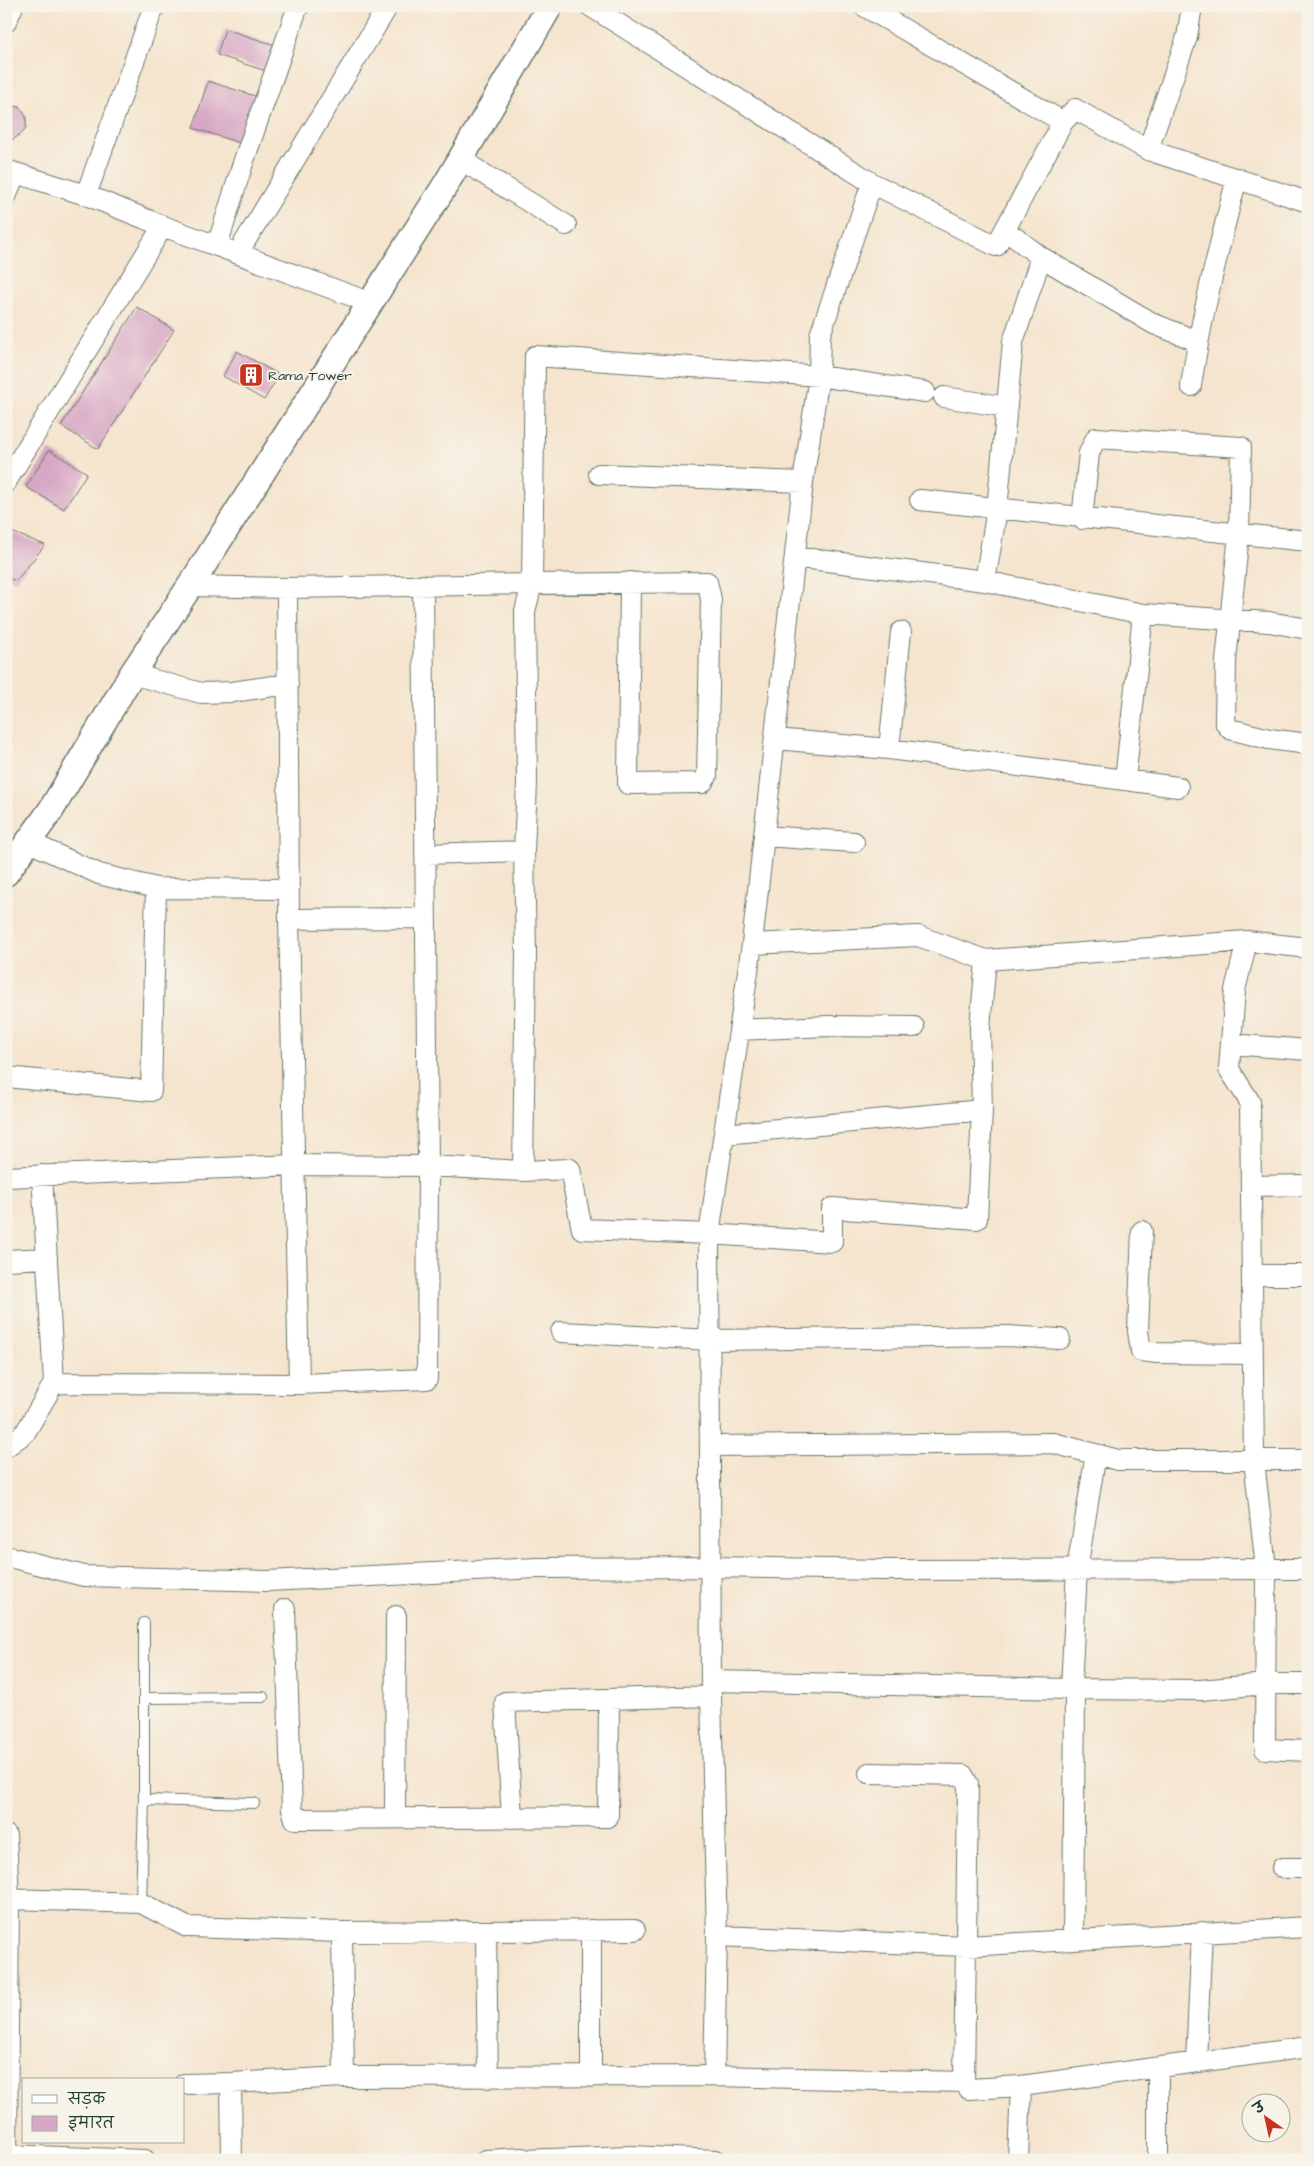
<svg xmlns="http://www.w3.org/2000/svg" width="1314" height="2166" font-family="'Architects Daughter','Playpen Sans Deva',sans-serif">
  <rect width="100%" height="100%" fill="#f7f3e8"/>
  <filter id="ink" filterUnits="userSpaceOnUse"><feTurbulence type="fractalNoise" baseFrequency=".02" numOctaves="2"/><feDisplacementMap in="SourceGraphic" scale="10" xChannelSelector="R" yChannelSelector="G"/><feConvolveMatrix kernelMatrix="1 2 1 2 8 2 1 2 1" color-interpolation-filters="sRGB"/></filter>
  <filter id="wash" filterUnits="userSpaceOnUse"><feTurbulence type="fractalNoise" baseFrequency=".0096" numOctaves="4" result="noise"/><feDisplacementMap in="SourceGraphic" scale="20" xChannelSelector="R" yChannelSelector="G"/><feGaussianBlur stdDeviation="1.12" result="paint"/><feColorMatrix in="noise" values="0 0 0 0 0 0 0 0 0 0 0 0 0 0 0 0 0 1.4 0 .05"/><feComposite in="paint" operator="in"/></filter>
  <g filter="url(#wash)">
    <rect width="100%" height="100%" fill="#f5e4ce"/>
    <g id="blocks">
      <path fill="#d7a7c5" d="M225 29 278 46 269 72 217 55Z
        M208 81 258 97 243 144 193 128Z
        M6 105 19 107 26 116V127L23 132 14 139H6Z
        M137 307 174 330 98 449 61 426Z
        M237 351 279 375 264 400 223 376Z
        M49 450 87 473 64 509 26 487Z
        M6 530 45 545 16 581 6 577Z"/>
    </g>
  </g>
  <g filter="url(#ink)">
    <use href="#blocks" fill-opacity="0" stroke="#6a776a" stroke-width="1"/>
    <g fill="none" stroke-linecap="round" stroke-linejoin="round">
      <defs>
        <path id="service" d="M145 1698 263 1697
          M144 1800 254 1803
          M141 1903 144 1800V1623"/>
        <path id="minor" d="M590 6 872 183 820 335 819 376 803 482 752 944 709 1234 832 1242V1208L977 1219 982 1110 980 1027 986 960 1247 941 1308 948
          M864 6 1063 122 996 246 872 183
          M6 22 13 6
          M1063 122 1075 109 1148 150 1308 202
          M1148 150 1187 37 1192 6
          M461 160 566 225
          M6 170 86 195 163 226 371 303
          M86 195 154 6
          M6 197 15 173
          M217 246 244 160 298 6
          M238 253 388 6
          M1041 257 1154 324 1197 341
          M1191 386C1201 316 1219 247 1237 178
          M944 397 1007 407
          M599 474 803 482
          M6 482 163 226
          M920 500 1308 541
          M1082 519 1089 453 1096 438 1241 447 1239 534 1226 661 1225 722 1230 729 1269 739 1308 744
          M795 557 985 581 997 509 1013 342 1041 257 1005 230
          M985 581 1143 614 1269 622 1308 629
          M190 586 287 588 532 584 535 356 819 376 925 392
          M287 588 289 919 299 1384
          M132 674 201 693 232 692 288 684
          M775 739 889 749 1178 787
          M889 749 901 632
          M1125 780 1143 614
          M764 836 854 842
          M29 842 99 874 156 888 289 889
          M425 854 524 851
          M289 919 425 918
          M1247 941 1235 990 1229 1069 1250 1102 1254 1460 1266 1569 1265 1749 1308 1751
          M752 944 918 936 986 960
          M739 1030 828 1026 914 1027
          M1231 1044 1308 1050
          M6 1077 151 1091 156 888
          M724 1134 982 1110
          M523 1171 526 953 524 851 527 783 525 611 532 584 707 582 711 599 707 776 702 783 628 784 630 582
          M42 1175 54 1383
          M6 1177 295 1165 428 1166 523 1171 570 1169 582 1229 709 1234 711 1696 717 1936 714 2076 344 2077 342 1932 187 1927 141 1903 9 1899 6 1835
          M1251 1186 1308 1185
          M1142 1231 1138 1331 1141 1351 1157 1353 1253 1354
          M6 1260 47 1258
          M1252 1275H1308
          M561 1332 711 1340 1007 1336 1060 1339
          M710 1446 1053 1443 1118 1460H1308
          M6 1447 25 1433 54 1383 299 1384 427 1379 428 1166 423 585
          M6 1556 84 1576 267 1581 537 1568 711 1567 882 1570 1308 1569
          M285 1609 292 1809 295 1819 608 1817 609 1700
          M711 1681 1071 1689 1201 1690 1265 1684H1308
          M1071 1689 1077 1569 1096 1454
          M869 1773 963 1775 968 1784 966 1946 1308 1927
          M395 1817 396 1616
          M512 1818 505 1702 711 1696
          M1282 1868H1308
          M6 1899H9L7 2160
          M591 1930V2077
          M342 1932 635 1930
          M486 1932 488 2078
          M717 1936 966 1946 964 2082 969 2089 1021 2086 1308 2047
          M1073 1940 1075 1689
          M1196 2062 1202 1932
          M1158 2068V2160
          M714 2076 964 2082
          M231 2083 232 2160
          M184 2084 231 2083 344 2077
          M6 2155 145 2160
          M631 2156 715 2160
          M486 2160 523 2158
          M523 2160 631 2156V2160
          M1018 2160 1021 2086"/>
        <path id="tertiary" d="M6 873 51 810 132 674 190 586 446 184 550 6"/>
      </defs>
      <use href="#service" stroke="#6a776a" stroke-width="12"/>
      <use href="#minor" stroke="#6a776a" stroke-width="22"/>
      <use href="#tertiary" stroke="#6a776a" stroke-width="28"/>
      <use href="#service" stroke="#fff" stroke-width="10"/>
      <use href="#minor" stroke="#fff" stroke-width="20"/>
      <use href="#tertiary" stroke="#fff" stroke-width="25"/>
    </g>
  </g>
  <defs>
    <symbol id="building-square" viewBox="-11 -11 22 22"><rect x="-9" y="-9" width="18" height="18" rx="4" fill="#c8321e" stroke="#f7f3e8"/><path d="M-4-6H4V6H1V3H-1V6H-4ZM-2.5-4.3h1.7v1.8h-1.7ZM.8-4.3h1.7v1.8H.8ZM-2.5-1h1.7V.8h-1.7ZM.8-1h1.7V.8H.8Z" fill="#fff"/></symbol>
  </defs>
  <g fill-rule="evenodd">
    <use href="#building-square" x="237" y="361" width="28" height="28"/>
  </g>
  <g text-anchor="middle" stroke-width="4" stroke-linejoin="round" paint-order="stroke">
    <g font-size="14" fill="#1f3d34" stroke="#f7f3e8" text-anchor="start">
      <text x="268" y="380">Rama Tower</text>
    </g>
  </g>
  <rect width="1314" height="2166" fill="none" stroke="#f7f3e8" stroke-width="25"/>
  <rect x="22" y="2078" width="162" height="65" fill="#f7f3e8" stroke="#a1aaa0"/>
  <rect x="32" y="2095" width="25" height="8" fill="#ffffff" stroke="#a1aaa0"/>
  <text x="68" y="2104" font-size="15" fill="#1f3d34">सड़क</text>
  <rect x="32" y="2116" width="25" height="15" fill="#d7a7c5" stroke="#a1aaa0"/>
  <text x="68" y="2128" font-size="15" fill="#1f3d34">इमारत</text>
  <g transform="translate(1266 2118) rotate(326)"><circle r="24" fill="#f7f3e8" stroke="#a1aaa0"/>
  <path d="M0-4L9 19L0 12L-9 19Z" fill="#c8321e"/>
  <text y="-8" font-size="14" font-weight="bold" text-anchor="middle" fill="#1f3d34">उ</text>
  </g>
</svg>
